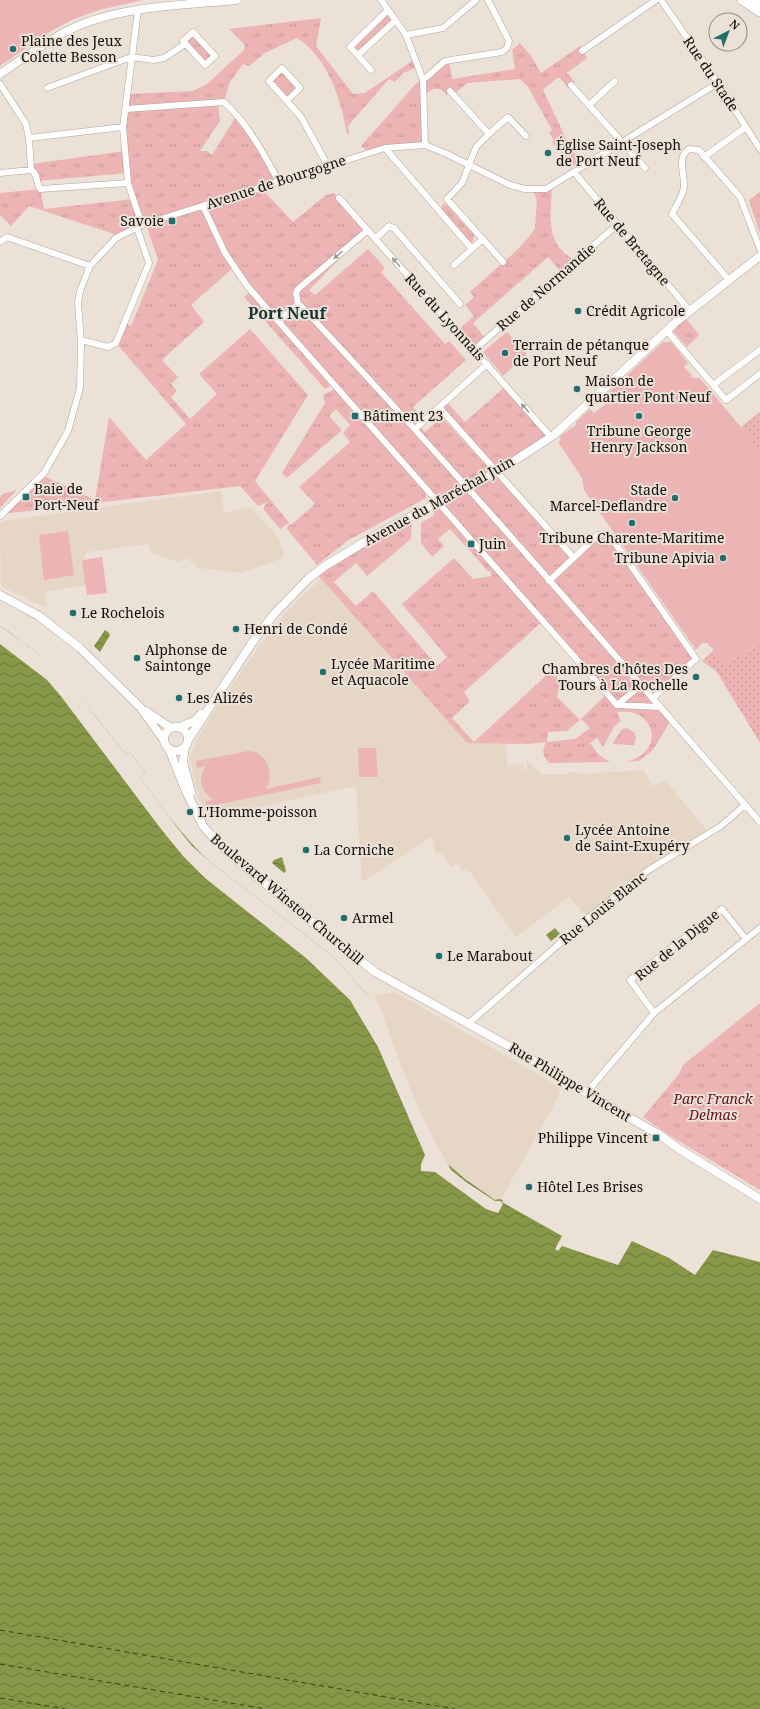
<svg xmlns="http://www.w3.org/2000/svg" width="760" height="1709" font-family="'Noto Serif',serif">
  <defs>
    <pattern id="grass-tufts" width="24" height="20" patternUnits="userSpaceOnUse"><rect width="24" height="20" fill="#ecb4b4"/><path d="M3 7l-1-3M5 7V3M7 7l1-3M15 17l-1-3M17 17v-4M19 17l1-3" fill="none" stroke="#ca9a9a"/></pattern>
    <pattern id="garden-dots" width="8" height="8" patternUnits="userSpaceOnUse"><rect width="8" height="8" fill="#ecb4b4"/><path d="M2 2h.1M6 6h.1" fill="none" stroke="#ca9a9a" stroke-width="1.8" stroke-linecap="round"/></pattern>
    <pattern id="water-waves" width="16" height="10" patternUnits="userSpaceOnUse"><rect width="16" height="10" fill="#879748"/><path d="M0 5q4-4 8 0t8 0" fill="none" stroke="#6d7a3a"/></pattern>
  </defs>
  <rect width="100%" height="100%" fill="#ece1d6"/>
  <path fill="#e6d6c5" d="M221 491 224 513 250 507 276 534 284 552 283 558 241 573 198 568 188 559H183L178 562 152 553 148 544 138 545 87 552 82 563 86 585 48 591 45 594 47 606H41L1 586 0 524 3 521Z
    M321 579 467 743 506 744 507 765 524 764V770H527V761L543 775 544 774H569V772H578V773L582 774 644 770 652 786 665 781 669 785 710 834 647 871 588 918 569 897 516 937 467 868 462 871 457 863 451 868 442 853H435L433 839 431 837 362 882 356 786 208 818 199 799 190 759 196 741 212 714 263 641 281 618 301 597Z
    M395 992 558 1086 560 1094 500 1201H495L451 1170 431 1135 405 1077 382 1012 374 996Z"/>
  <path fill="url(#grass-tufts)" fill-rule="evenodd" d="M388 10 396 20 358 55 350 47Z
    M321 18 316 46 353 94 365 93 415 59 418 67 403 73 395 82 389 79 348 126 349 133 347 135C342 102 328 57 297 38L265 53 249 66 243 64 230 82 224 102 218 103 220 121 200 151H207L212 155 237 115 279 182 261 188 293 222 326 195 334 193 368 230 309 290 315 295 368 249 385 268 381 272 445 344 449 341 466 360 413 407 425 420 419 425 425 432 442 417 494 474 497 472 439 407 446 401 465 422 506 386 551 437 497 472 574 558 598 535 613 540 696 659 653 698 671 720 653 750 639 761 625 762C666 754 657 706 617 712L621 721 614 727 603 747 597 738 590 743 599 755 610 762 549 763C542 755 542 751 546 742L527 744 467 743 316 573 412 515 411 539 367 576 356 563 334 582 356 606 373 591 437 666 447 657 402 604 454 558 473 579 491 576V571H488L450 529 438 539 444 546 432 557 421 543V523L433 516 438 502 423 485 426 498 347 541 317 565 287 529V527L290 524 288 523 280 529 264 510V506L268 502 258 506 240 486 2 514 42 475 95 500 109 417 146 460 186 424 116 343 125 323 131 326 158 260 146 224 120 236 29 206 11 226 0 215V193L40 189 44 209 133 199 127 173 37 181 31 164 125 151 123 127 129 94 193 91 207 84 244 50 245 45 229 29ZM234 267 251 291 244 297 325 389 334 384 337 388 323 395 325 403 282 473 287 478 341 431V429L329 416 336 409 350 425 343 433 350 442 299 487 315 504 291 525 255 481 308 395 250 329 199 374 217 394 190 419 171 397 177 391 171 384 178 377 162 360 204 322 191 305ZM543 621 607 694 581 719 590 728 575 739 547 742 548 732 567 731 580 720 557 697 560 680 551 671 474 742 452 718 470 701 464 692Z
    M193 32 215 56 205 65 183 41Z
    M520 43 531 56 541 73 580 46 587 58 567 73 575 82 568 88 560 78H557L543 90 571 149 586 165 578 170 552 142 554 140 549 133 552 130 528 87 520 79 467 83 455 94 452 90 447 95C438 85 432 88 424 96L425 145 369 153 361 146 414 86 423 78 449 60 452 79 515 69 512 50Z
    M282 68 300 88 287 101 269 81Z
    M552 185C551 216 544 244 576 261L562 273 548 257 473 323 486 339 474 350 457 331 474 316 465 305 474 297 470 292 516 251 529 237 535 228 537 200 532 189Z
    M760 192V234L749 200Z
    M444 204 447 205 474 235 473 242H470L442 211V205Z
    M686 318 699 335 687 347 673 331Z
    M15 490 16 491 0 508V497L2 494 11 492Z
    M627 728 635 733 636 737 634 745 614 744 613 743 622 729Z
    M760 1003V1190L672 1137 643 1117 679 1074 683 1065Z"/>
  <path fill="url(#garden-dots)" d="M760 412V450L741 427Z
    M760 644V743L720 677 715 670 702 661 714 650 725 662H729Z"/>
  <path fill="#ecb4b4" d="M0 0H143L99 10 74 19 51 31 0 66Z
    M507 332 527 354 503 376 483 352Z
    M663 342H671L688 363 684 367 692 375 691 377 697 379 699 377 760 450V644L729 662H725L707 643H702L696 650 584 490 582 478 558 442 561 440 559 437 576 425V422L590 409 594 413 613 399 609 392Z
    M68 531 74 575 44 580 39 535Z
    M102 557 107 593 87 595 82 563 83 560Z
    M358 748H376L378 777H359Z
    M248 751C268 752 274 774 266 789L320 777 321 783 206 807V801L213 800C201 790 197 780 206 766L197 768 196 761Z"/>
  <path fill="url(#water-waves)" d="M0 626C53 659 88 706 126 755L130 752 145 773 140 777C162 807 182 836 209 861L334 957 369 997 434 1161H438L450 1166 465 1179 495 1200 499 1199 503 1200 502 1202 562 1236 555 1249 558 1251 562 1246 618 1265 632 1241 669 1258 695 1275 713 1250 760 1262V1709H0Z
    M105 630 108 632 110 635 100 652 94 646Z
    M282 857 286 871 284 873 272 863 274 860Z
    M555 928 560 934 551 941 546 935Z"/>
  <path fill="#ece1d6" d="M0 626 22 641 52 666 74 689 126 755 130 752 145 773 140 777 176 826 192 846 209 861 334 957 369 997H371L383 1019 405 1077 436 1148 437 1152 434 1157 435 1159H439L447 1163 451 1170 466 1182 495 1201H500L503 1204 498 1213 486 1209 435 1172 421 1171V1164L425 1155 378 1047 350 1000 306 958 205 878 183 856 161 829 60 695 47 680 0 644Z"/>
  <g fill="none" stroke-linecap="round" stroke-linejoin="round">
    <path stroke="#3b4508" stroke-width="1" stroke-dasharray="5 4" stroke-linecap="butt" d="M0 1630 455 1709
      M0 1664 266 1709
      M0 1698 66 1709"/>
    <defs>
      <path id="minor" d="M381 0 406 35 423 80 425 145
        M661 0 714 77 760 149
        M138 10 123 127 128 183 142 225
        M193 32 215 56 205 65 183 41Z
        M406 35 443 28 476 0
        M582 51 656 0
        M358 55 396 20
        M371 70 350 47 388 10
        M423 80 445 61 502 52 507 48 509 41 488 0
        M0 84 26 124 29 138 123 127
        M571 85 645 168
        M47 88 131 57 154 60 164 58 185 44
        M450 91 489 134 476 147 462 183 447 199 503 262
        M287 101 300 88 282 68 269 81 301 117 328 166
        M589 105 615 81
        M126 109 224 102C248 124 264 154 279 182
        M489 134 508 117 526 136
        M29 138 31 170C38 173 36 183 40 189L128 183
        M385 148 472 249 454 265
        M704 157 746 127
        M574 172 690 311
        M0 173 31 170
        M339 198 551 437
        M203 206 225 253 248 287 617 705 660 707
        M375 239 389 226 394 228 460 304
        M0 242 7 237 90 266
        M472 249 483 239
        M729 280 672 214C676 206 683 196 684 187 685 174 676 158 689 149L699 150 740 197 760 249
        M298 304 296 293 298 289 368 230
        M279 321 298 304 301 306C459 474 609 648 760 822
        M667 331 726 400 760 374
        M81 340 108 347 116 343 149 263 137 228
        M474 350 618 224
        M713 385 760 350
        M439 407 574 558
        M415 429 487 364
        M0 516 44 473 68 431 80 388 81 343 78 303 80 291 90 266 116 238 142 225 385 148 425 145 447 154 510 185 525 189H546L718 83
        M549 581 598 535 605 534 613 540 696 659 653 698
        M617 705 641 685
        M654 1013 630 980 722 909 746 939
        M469 1023 593 914 647 871 721 826 745 805
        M587 1092 654 1013 760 928"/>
      <path id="tertiary" d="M0 74C22 59 45 42 69 30 117 6 184 5 237 0
        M0 595 39 616 80 648 140 707 163 739
        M146 711 171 728
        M164 739a12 12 0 1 1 24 0a12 12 0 1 1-24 0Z
        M180 727 194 721 201 714
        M188 740 254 640 275 613 309 578 325 566 381 532 497 472 554 435 677 321 760 256
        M185 747 183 762 191 792
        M169 749 185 789 203 826 209 833 231 855 288 903 375 972 521 1053 600 1101 660 1135 676 1147 760 1199"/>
      <path id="secondary" d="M742 0 760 12
        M754 0 760 5"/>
    </defs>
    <use href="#minor" stroke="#afa59a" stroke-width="7"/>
    <use href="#tertiary" stroke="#afa59a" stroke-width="9"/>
    <use href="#secondary" stroke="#afa59a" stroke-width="10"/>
    <use href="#minor" stroke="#fff" stroke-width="6"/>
    <use href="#tertiary" stroke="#fff" stroke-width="8"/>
    <use href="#secondary" stroke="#fff" stroke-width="9"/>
  </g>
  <defs><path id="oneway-solid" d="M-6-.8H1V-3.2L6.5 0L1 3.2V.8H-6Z"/></defs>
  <g fill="#a19f9e">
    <use href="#oneway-solid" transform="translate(338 255) rotate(140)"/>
    <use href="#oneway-solid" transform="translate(396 262) rotate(-132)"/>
    <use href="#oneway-solid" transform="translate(525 408) rotate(-131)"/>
  </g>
  <g fill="#226e6d" stroke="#ece1d6" stroke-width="1.5">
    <circle cx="13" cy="49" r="4"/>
    <circle cx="548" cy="153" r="4"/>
    <rect x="168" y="217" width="8" height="8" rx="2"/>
    <circle cx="578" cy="311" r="4"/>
    <circle cx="505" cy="353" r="4"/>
    <circle cx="577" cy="389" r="4"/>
    <rect x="351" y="412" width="8" height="8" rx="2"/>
    <circle cx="639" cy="416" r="4"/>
    <rect x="22" y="493" width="8" height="8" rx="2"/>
    <circle cx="675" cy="498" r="4"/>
    <circle cx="632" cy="523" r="4"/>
    <rect x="467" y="540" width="8" height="8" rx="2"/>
    <circle cx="723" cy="558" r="4"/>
    <circle cx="73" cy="613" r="4"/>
    <circle cx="236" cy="629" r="4"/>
    <circle cx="137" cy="658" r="4"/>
    <circle cx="323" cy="672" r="4"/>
    <circle cx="696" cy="677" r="4"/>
    <circle cx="179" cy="698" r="4"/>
    <circle cx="190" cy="812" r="4"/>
    <circle cx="567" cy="838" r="4"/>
    <circle cx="306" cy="850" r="4"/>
    <circle cx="344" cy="918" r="4"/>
    <circle cx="439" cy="956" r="4"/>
    <rect x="652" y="1134" width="8" height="8" rx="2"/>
    <circle cx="529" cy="1187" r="4"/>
  </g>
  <g text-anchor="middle" stroke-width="4" stroke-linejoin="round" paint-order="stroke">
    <g font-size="14" fill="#130f0c" stroke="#ece1d6" text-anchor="start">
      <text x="21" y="46">Plaine des Jeux<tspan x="21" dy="16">Colette Besson</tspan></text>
      <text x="556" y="150">Église Saint-Joseph<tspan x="556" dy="16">de Port Neuf</tspan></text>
      <text x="164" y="226" text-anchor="end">Savoie</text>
      <text x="586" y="316">Crédit Agricole</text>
      <text x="513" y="350">Terrain de pétanque<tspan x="513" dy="16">de Port Neuf</tspan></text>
      <text x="585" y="386">Maison de<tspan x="585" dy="16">quartier Pont Neuf</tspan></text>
      <text x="363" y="421">Bâtiment 23</text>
      <text x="639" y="436" text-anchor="middle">Tribune George<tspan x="639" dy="16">Henry Jackson</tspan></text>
      <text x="34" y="494">Baie de<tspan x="34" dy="16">Port-Neuf</tspan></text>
      <text x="667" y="495" text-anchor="end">Stade<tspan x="667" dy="16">Marcel-Deflandre</tspan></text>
      <text x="632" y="543" text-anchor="middle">Tribune Charente-Maritime</text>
      <text x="479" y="549">Juin</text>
      <text x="715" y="563" text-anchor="end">Tribune Apivia</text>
      <text x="81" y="618">Le Rochelois</text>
      <text x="244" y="634">Henri de Condé</text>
      <text x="145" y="655">Alphonse de<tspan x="145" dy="16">Saintonge</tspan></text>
      <text x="331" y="669">Lycée Maritime<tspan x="331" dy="16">et Aquacole</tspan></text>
      <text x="688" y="674" text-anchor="end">Chambres d'hôtes Des<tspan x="688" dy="16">Tours à La Rochelle</tspan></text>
      <text x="187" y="703">Les Alizés</text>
      <text x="198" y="817">L'Homme-poisson</text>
      <text x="575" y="835">Lycée Antoine<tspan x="575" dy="16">de Saint-Exupéry</tspan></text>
      <text x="314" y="855">La Corniche</text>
      <text x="352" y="923">Armel</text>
      <text x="447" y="961">Le Marabout</text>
      <text x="648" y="1143" text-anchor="end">Philippe Vincent</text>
      <text x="537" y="1192">Hôtel Les Brises</text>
    </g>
    <g font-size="14" fill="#130f0c" stroke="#ece1d6">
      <text transform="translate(711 74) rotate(56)" y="5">Rue du Stade</text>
      <text transform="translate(276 182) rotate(-18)" y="5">Avenue de Bourgogne</text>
      <text transform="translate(632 242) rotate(50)" y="5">Rue de Bretagne</text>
      <text transform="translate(546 287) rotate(-41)" y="5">Rue de Normandie</text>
      <text transform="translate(445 317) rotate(48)" y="5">Rue du Lyonnais</text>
      <text transform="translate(439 501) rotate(-29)" y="5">Avenue du Maréchal Juin</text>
      <text transform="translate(287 899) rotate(40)" y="5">Boulevard Winston Churchill</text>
      <text transform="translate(603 908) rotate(-39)" y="5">Rue Louis Blanc</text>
      <text transform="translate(677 945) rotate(-39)" y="5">Rue de la Digue</text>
      <text transform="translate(570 1082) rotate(31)" y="5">Rue Philippe Vincent</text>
    </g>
    <g font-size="14" font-style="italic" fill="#5f121c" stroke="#ece1d6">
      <text x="713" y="1104">Parc Franck<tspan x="713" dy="16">Delmas</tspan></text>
    </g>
    <g font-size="16" font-weight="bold" fill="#133635" stroke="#ece1d6">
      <text x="287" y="319">Port Neuf</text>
    </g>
  </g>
  <g transform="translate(728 32) rotate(42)"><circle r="19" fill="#ece1d6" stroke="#958d85"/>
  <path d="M0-3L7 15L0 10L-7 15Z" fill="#226e6d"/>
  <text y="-6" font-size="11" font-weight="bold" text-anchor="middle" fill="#130f0c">N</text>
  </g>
</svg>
